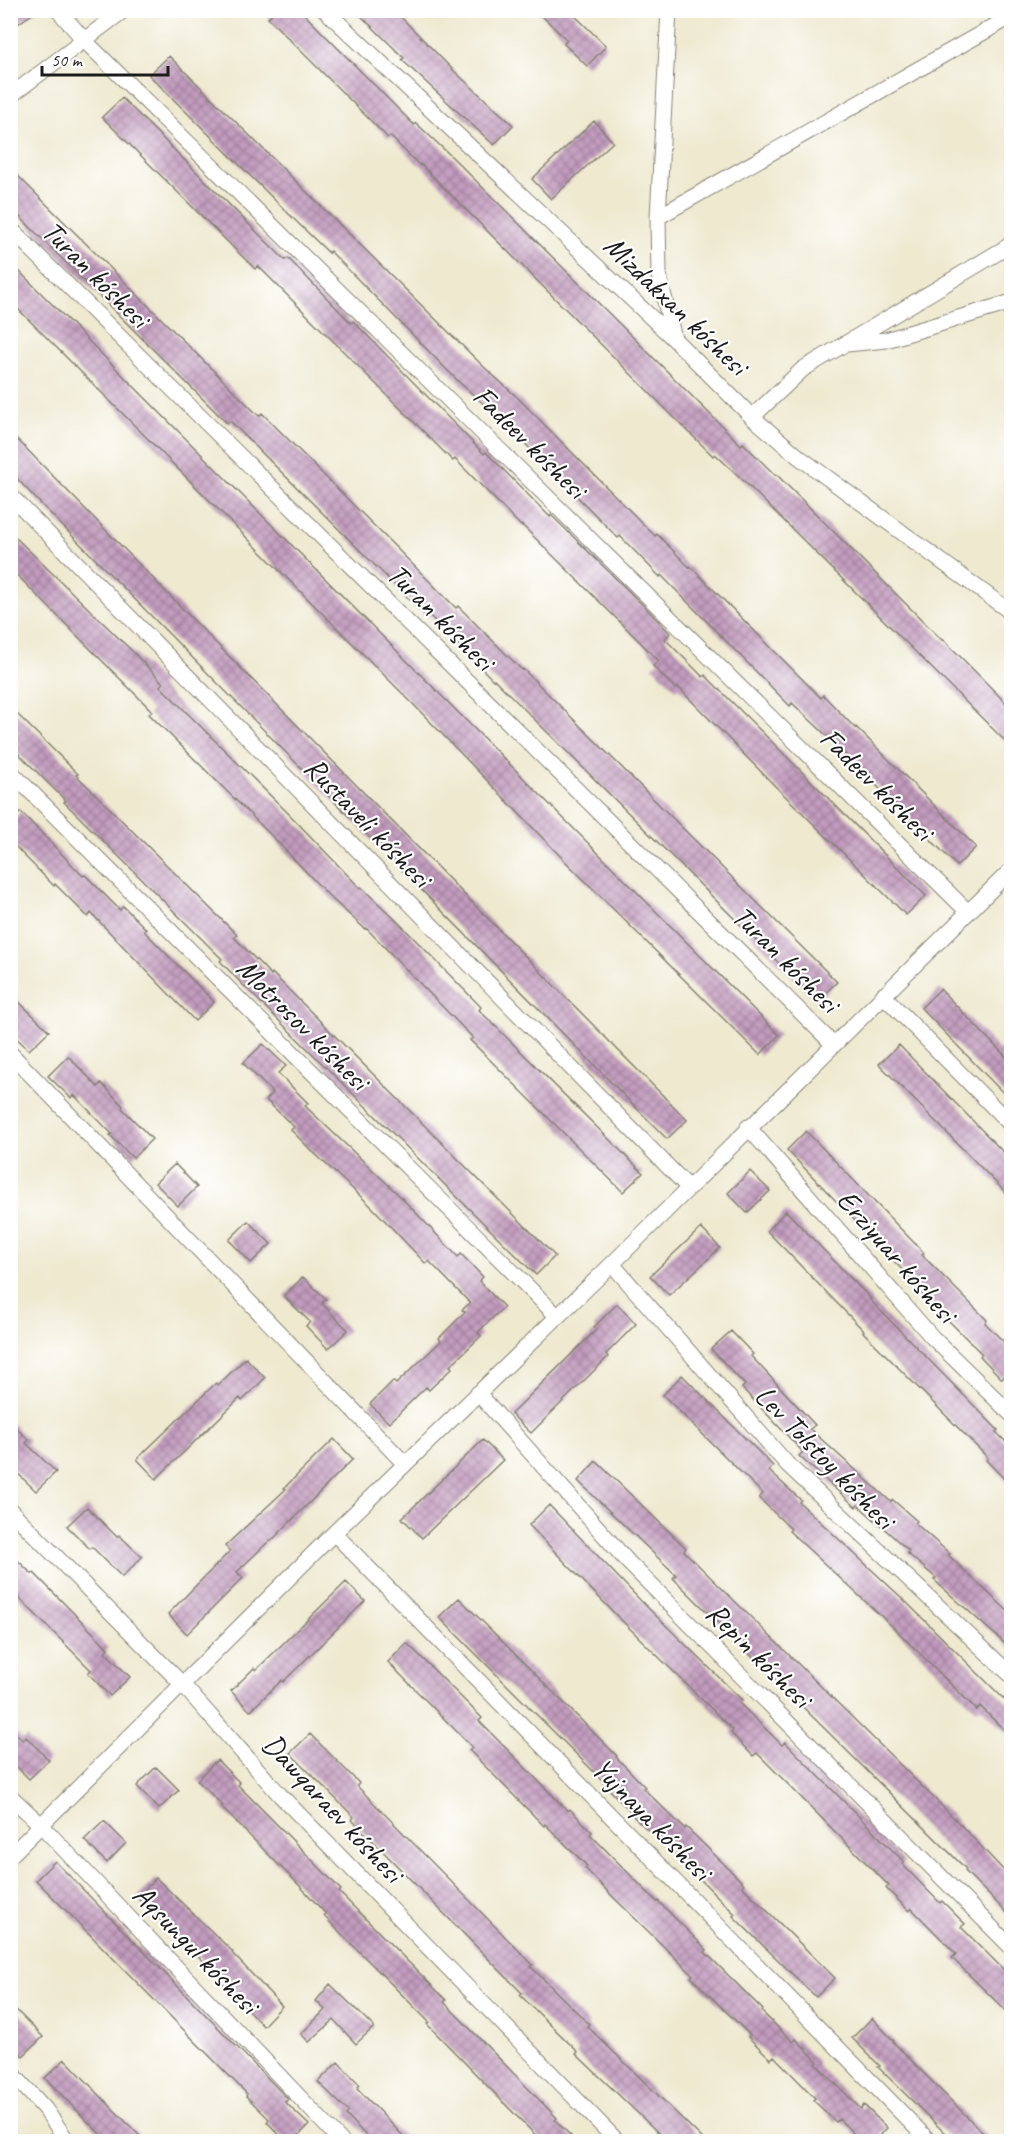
<svg xmlns="http://www.w3.org/2000/svg" width="1022" height="2152" font-family="Caveat,sans-serif">
  <defs>
    <pattern id="building-cross-hatch" width="8" height="8" patternUnits="userSpaceOnUse" patternTransform="scale(1.5)"><rect width="8" height="8" fill="#c39cbf"/><path d="M0 0l8 8M0 8l8-8" fill="none" stroke="#9e7e9a"/></pattern>
  </defs>
  <rect width="100%" height="100%" fill="#fff"/>
  <filter id="ink" filterUnits="userSpaceOnUse"><feTurbulence type="fractalNoise" baseFrequency=".0167" numOctaves="2"/><feDisplacementMap in="SourceGraphic" scale="12" xChannelSelector="R" yChannelSelector="G"/><feConvolveMatrix kernelMatrix="1 2 1 2 8 2 1 2 1" color-interpolation-filters="sRGB"/></filter>
  <filter id="wash" filterUnits="userSpaceOnUse"><feTurbulence type="fractalNoise" baseFrequency=".008" numOctaves="4" result="noise"/><feDisplacementMap in="SourceGraphic" scale="24" xChannelSelector="R" yChannelSelector="G"/><feGaussianBlur stdDeviation="1.35" result="paint"/><feColorMatrix in="noise" values="0 0 0 0 0 0 0 0 0 0 0 0 0 0 0 0 0 1.4 0 .05"/><feComposite in="paint" operator="in"/></filter>
  <g filter="url(#wash)">
    <rect width="100%" height="100%" fill="#efe9d0"/>
    <g id="blocks">
      <path fill="url(#building-cross-hatch)" d="M10 10H38L10 29Z
        M275 10H300L414 125 416 123 449 154 741 445 743 443 775 475 776 474 942 640 943 639 1011 708V747L747 484 715 454 713 456 420 164 419 165 390 136 388 138 268 18Z
        M355 10H394L453 70 513 125 494 145 402 60 404 58Z
        M536 10H569L606 46 587 66 564 44 567 40Z
        M169 56 484 367 518 398 655 536 657 534 689 567 690 566 821 698 823 695 855 728 856 727 976 847 957 866 827 736 792 703 790 706 661 575 660 577 620 536 618 538 489 407 488 408 459 382 330 251 329 253 302 227 149 75Z
        M122 98 285 260 288 258 351 323 353 321 484 454 486 452 550 517 551 515 648 610 670 633 665 639 703 677 705 675 926 896 906 915 775 786 678 687 676 689 653 666 659 661 620 622 522 525 521 526 455 459 453 461 258 266 255 269 102 117Z
        M594 121 613 142 551 199 532 179Z
        M10 168 259 416 262 413 456 608 458 606 522 670 523 669 837 982 817 1001 494 679 493 680 429 615 427 617 230 421 227 423 10 207Z
        M18 270 779 1035 760 1055 564 860 414 705 10 301V277Z
        M10 432 214 641 687 1120 667 1139 36 499 10 471Z
        M10 532 132 651 163 683 160 686 289 814 360 888 361 887 398 922 481 1007 479 1010 643 1173 623 1192 470 1040 473 1038 366 928 365 929 331 898 270 834 149 714 152 711 10 568Z
        M10 707 78 774 76 775 237 935 234 937 271 975 272 973 555 1256 536 1275 242 984 220 961 222 959 64 802 66 801 10 745Z
        M21 812 83 876 85 875 120 910 123 906 146 929 144 931 214 1002 195 1021 91 913 88 917 55 884 54 886 10 841V822Z
        M940 989 1011 1062V1101L921 1008Z
        M10 993 49 1031 29 1050 10 1032Z
        M263 1044 286 1066 278 1073 308 1103 305 1106 398 1194 458 1257 461 1254 483 1277 479 1281 504 1307 478 1332 481 1336 450 1366 452 1368 429 1390 426 1387 389 1423 370 1404 393 1381 396 1384 441 1341 439 1338 465 1312 462 1310 470 1303 429 1261 426 1264 372 1207 313 1152 291 1130 294 1127 266 1100 273 1093 243 1063Z
        M899 1045 1011 1160V1198L879 1064Z
        M68 1056 98 1087 101 1083 123 1106 122 1108 152 1139 133 1158 110 1135 112 1134 74 1095 71 1098 48 1076Z
        M806 1131 924 1253 922 1255 987 1320 985 1323 1011 1349V1370L1002 1379 980 1356 982 1354 913 1285 915 1283 787 1150Z
        M175 1164 197 1187 178 1206 155 1183Z
        M750 1171 770 1191 747 1213 728 1193Z
        M786 1211 871 1299 870 1300 998 1430 996 1432 1011 1447V1486L986 1460 988 1458 863 1332 864 1331 767 1231Z
        M248 1221 271 1244 251 1263 229 1240Z
        M701 1228 720 1248 669 1295 650 1276Z
        M303 1277 326 1299 322 1304 348 1330 328 1349 306 1326 310 1322 284 1296Z
        M617 1304 636 1324 606 1354 608 1357 531 1433 511 1414 597 1329 594 1327Z
        M731 1331 753 1354 751 1356 815 1425 810 1429 891 1502 893 1500 917 1521 915 1523 950 1554 948 1555 1011 1614V1649L934 1580 936 1578 907 1553 909 1551 858 1505 856 1507 799 1456 803 1452 742 1388 745 1385 711 1349Z
        M246 1358 265 1378 242 1401 240 1398 156 1479 137 1459 216 1383 218 1385Z
        M682 1375 773 1466 769 1471 801 1500 799 1502 903 1599 1011 1706V1737L980 1706 977 1710 894 1628 789 1531 791 1529 759 1498 763 1494 663 1395Z
        M10 1422 29 1440 26 1443 56 1472 36 1491 10 1466Z
        M334 1439 353 1459 271 1541 270 1540 237 1572 243 1578 187 1634 168 1614 230 1551 225 1546 286 1489 284 1488Z
        M483 1440 503 1460 422 1538 402 1518Z
        M596 1461 686 1548 684 1551 954 1818 1011 1878V1917L965 1871 966 1869 673 1578 676 1575 578 1481Z
        M549 1505 642 1602 742 1700 739 1703 782 1745 785 1742 904 1862 902 1864 940 1903 942 1901 965 1924 961 1927 1011 1977V2016L952 1958 956 1954 911 1908 909 1911 886 1888 889 1886 757 1753 753 1756 731 1733 733 1730 615 1614 529 1525Z
        M87 1507 117 1537 119 1535 142 1557 122 1577 92 1547 90 1549 67 1526Z
        M10 1553 32 1574 34 1573 108 1648 105 1652 130 1677 110 1696 88 1673 91 1670 10 1589Z
        M346 1582 365 1601 283 1682 282 1680 250 1711 231 1691 254 1668 256 1670Z
        M459 1598 617 1756 616 1757 645 1787 643 1788 685 1829 686 1827 722 1862 744 1884 742 1886 835 1978 816 1997 733 1916 735 1914 690 1869 633 1816 634 1815 603 1783 604 1782 439 1617Z
        M407 1643 482 1718 479 1721 568 1811 570 1809 592 1832 590 1834 657 1902 658 1901 707 1950 705 1952 763 2010 762 2012 793 2042 796 2039 818 2062 816 2064 861 2109 864 2105 887 2128 881 2134 888 2142H862L839 2119 836 2122 813 2100 815 2098 774 2056 771 2059 748 2037 750 2035 691 1977 693 1975 611 1895 585 1868 587 1866 545 1824 544 1826 469 1750 472 1747 388 1662Z
        M10 1728 23 1740 26 1737 49 1760 29 1779 10 1760Z
        M310 1734 359 1783 357 1786 533 1965 531 1967 589 2024 587 2026 706 2142H668L576 2054 578 2052 520 1995 522 1993 352 1820 354 1817 290 1753Z
        M217 1760 240 1783 238 1785 316 1864 341 1890 339 1892 446 2000 444 2002 557 2118 555 2120 577 2142H542L427 2024 429 2022 324 1916 326 1914 300 1886 221 1807 223 1806 197 1780Z
        M156 1767 179 1790 159 1809 137 1786Z
        M104 1821 126 1843 107 1863 84 1840Z
        M55 1861 288 2099 285 2102 309 2125 292 2142H286L267 2122 269 2119 246 2096 247 2094 36 1880Z
        M156 1878 233 1952 232 1953 282 2006 263 2026 216 1976 218 1975 137 1898Z
        M330 1984 374 2027 356 2044 334 2020 309 2042 301 2034 325 2010 316 2001Z
        M10 2004 43 2037 23 2056 10 2043Z
        M872 2018 894 2041 893 2042 992 2142H954L878 2067 880 2066 852 2038Z
        M65 2059 113 2109 146 2142H108L45 2078Z
        M338 2062 360 2085 357 2088 409 2142H372L346 2115 349 2112 318 2082Z"/>
    </g>
  </g>
  <g filter="url(#ink)">
    <use href="#blocks" fill-opacity="0" stroke="#868276" stroke-width="1.5"/>
    <g fill="none" stroke-linecap="round" stroke-linejoin="round">
      <defs>
        <path id="street" d="M58 10 85 41 967 911
          M325 10 674 339 752 417 799 457 1012 613
          M669 10 658 217 659 275 674 339
          M10 96 124 10
          M658 217 1012 16
          M10 228 833 1044
          M847 344 886 340 1012 302
          M752 417 803 369 1012 244
          M10 495 688 1187
          M10 771 557 1316
          M883 995 1012 1126
          M10 1053 405 1464
          M748 1127 932 1337 1012 1415
          M612 1264 787 1464 1012 1676
          M478 1393 628 1562 1012 1948
          M10 1510 183 1685 280 1795 618 2142
          M334 1533 930 2142
          M10 1796 41 1825 342 2142
          M10 1856 334 1533 612 1264 1012 869
          M10 2071 45 2109 68 2142"/>
      </defs>
      <use href="#street" stroke="#868276" stroke-width="17"/>
      <use href="#street" stroke="#fff" stroke-width="15"/>
    </g>
  </g>
  <g text-anchor="middle" stroke-width="4.5" stroke-linejoin="round" paint-order="stroke">
    <g font-size="30" fill="#1c1c1c" stroke="#fff">
      <text transform="translate(96 274) rotate(45)" y="10">Turan kóshesi</text>
      <text transform="translate(676 305) rotate(44)" y="10">Mizdakxan kóshesi</text>
      <text transform="translate(530 442) rotate(45)" y="10">Fadeev kóshesi</text>
      <text transform="translate(441 617) rotate(45)" y="10">Turan kóshesi</text>
      <text transform="translate(877 784) rotate(45)" y="10">Fadeev kóshesi</text>
      <text transform="translate(368 822) rotate(46)" y="10">Rustaveli kóshesi</text>
      <text transform="translate(786 959) rotate(45)" y="10">Turan kóshesi</text>
      <text transform="translate(303 1024) rotate(45)" y="10">Motrosov kóshesi</text>
      <text transform="translate(897 1256) rotate(49)" y="10">Erziyuar kóshesi</text>
      <text transform="translate(825 1457) rotate(46)" y="10">Lev Tolstoy kóshesi</text>
      <text transform="translate(759 1655) rotate(45)" y="10">Repin kóshesi</text>
      <text transform="translate(333 1808) rotate(47)" y="10">Dawqaraev kóshesi</text>
      <text transform="translate(652 1819) rotate(46)" y="10">Yujnaya kóshesi</text>
      <text transform="translate(196 1949) rotate(46)" y="10">Aqsungul kóshesi</text>
    </g>
  </g>
  <rect width="1022" height="2152" fill="none" stroke="#fff" stroke-width="36"/>
  <path d="M42 66v9h126v-9" fill="none" stroke="#1c1c1c" stroke-width="3"/>
  <text x="51" y="66" font-size="18" fill="#1c1c1c" stroke="#ffffff" stroke-width="4.5" paint-order="stroke">50 m</text>
</svg>
